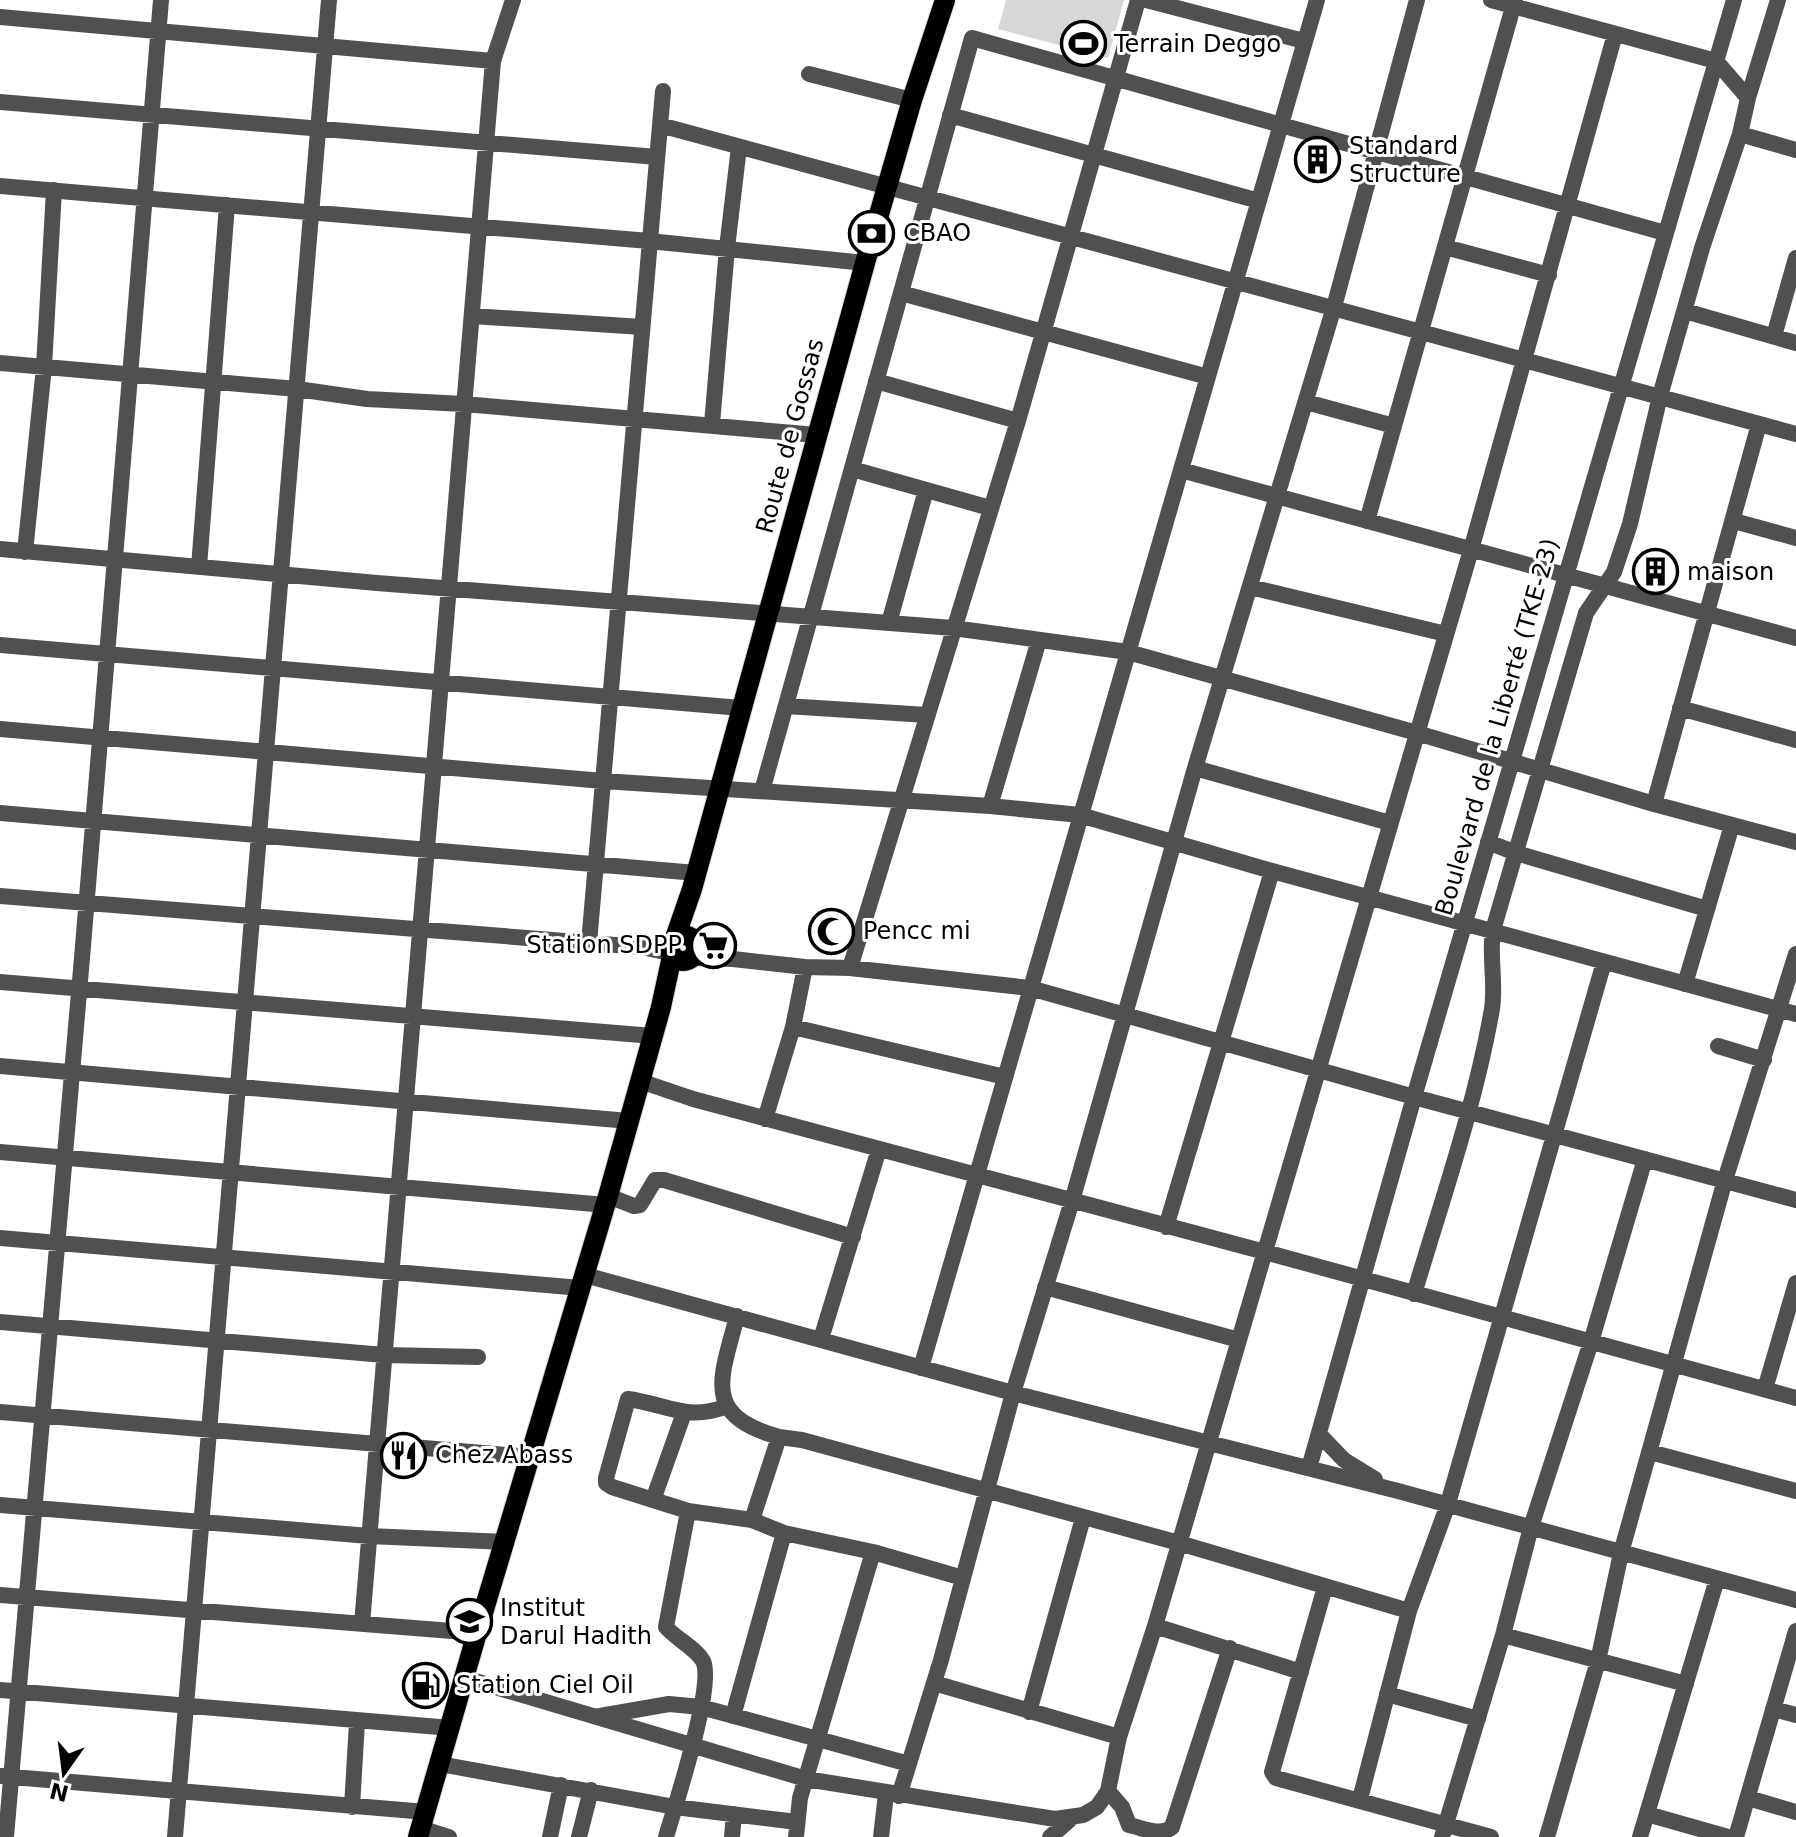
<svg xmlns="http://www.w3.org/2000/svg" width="1796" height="1837" font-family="'DejaVu Sans',sans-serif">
  <rect width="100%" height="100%" fill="#fff"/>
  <path fill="#d7d7d7" d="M1006 0H1124L1108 58 998 29Z"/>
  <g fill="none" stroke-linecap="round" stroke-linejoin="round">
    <defs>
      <path id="major" d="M670 948a13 13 0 1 1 26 0a13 13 0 1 1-26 0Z
        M675 938 692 889 865 263 912 100 945 0
        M418 1837 477 1633 608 1196 661 1007 672 956"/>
    </defs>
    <use href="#major" stroke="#dbdbdb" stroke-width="22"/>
    <path stroke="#505050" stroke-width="16" d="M1146 0 1304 41
      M1491 0 1716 61 1748 98 1740 134 1796 150
      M0 17 493 61
      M809 74 912 100
      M1748 98 1778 0
      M0 102 657 157
      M950 115 1259 201
      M660 125 1796 434
      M0 186 649 241 865 263
      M1445 247 1549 275
      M901 293 1208 377
      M1685 311 1796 343
      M472 316 642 327
      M1774 336 1796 258
      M0 363 297 389 367 399 464 404 817 435
      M876 381 1018 421
      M1306 402 1394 426
      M712 424 727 248 739 147
      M852 469 990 508
      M1181 470 1796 638
      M1367 521 1515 0
      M1734 521 1796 538
      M0 549 377 583 953 628 1128 652 1417 733 1654 804 1796 842
      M25 552 44 367 54 190
      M199 567 227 205
      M1250 587 1446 634
      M889 623 926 490
      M0 645 741 708
      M786 706 927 715
      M1680 708 1796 740
      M0 729 603 781 990 806 1080 815 1272 871 1796 1014
      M1195 768 1390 823
      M762 791 972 38 1665 233
      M1654 804 1759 424
      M990 806 1039 640
      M0 813 696 873
      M1488 842 1516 853 1707 909
      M0 896 641 947
      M589 943 663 91
      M670 953 641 947 671 943
      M692 958 733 959 696 947
      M733 959 805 967 850 968 1030 988 1414 1097 1796 1200
      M850 968 1018 421 1138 0
      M0 982 653 1036
      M1685 984 1732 825
      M793 1027 1005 1077
      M1718 1046 1764 1060
      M0 1066 629 1121
      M640 1081 693 1099 1265 1252 1796 1398
      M765 1119 793 1027 805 967
      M0 1152 606 1205
      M608 1196 634 1206 640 1205 655 1180H664L853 1237
      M1166 1227 1272 871
      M0 1238 581 1288
      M585 1275 1013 1393 1398 1491 1796 1600
      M1045 1287 1239 1340
      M1414 1294C1442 1200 1475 1106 1492 1009 1496 982 1489 957 1493 930L1586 613 1614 572 1630 524 1660 396 1702 248 1740 134
      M737 1316C721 1379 701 1415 779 1437L752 1520 784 1533 873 1552 963 1578
      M0 1322 384 1355 478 1357
      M821 1339 879 1149
      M921 1368 1317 0
      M1765 1389 1796 1283
      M0 1412 531 1457
      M1319 1434 1344 1460 1375 1479
      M779 1437 802 1440 1179 1543 1409 1611
      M1650 1452 1796 1491
      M1309 1468 1414 1097 1734 0
      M653 1500 684 1413
      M0 1505 369 1536 506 1542
      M688 1511 752 1520
      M1325 1587 1272 1772 1276 1778 1491 1837
      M0 1595 477 1633
      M362 1624 493 61 513 0
      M1155 1626 1301 1672
      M1503 1635 1686 1684
      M465 1678 806 1779 1055 1819 1083 1815 1097 1807 1108 1791 1119 1737 1155 1626 1471 550 1615 34
      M934 1683 1119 1737
      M0 1690 451 1728
      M1387 1694 1478 1719
      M1773 1709 1796 1715
      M1029 1712 1083 1518
      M600 1716 669 1704 701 1707 909 1764
      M733 1716 784 1533
      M440 1764 675 1807 797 1822
      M1 1776 426 1812
      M1108 1791 1122 1807 1129 1825C1143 1828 1161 1837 1172 1827L1230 1648
      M899 1796 941 1660 1013 1393 1072 1201 1195 768 1334 307 1417 0
      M1748 1798 1796 1812
      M1360 1799 1409 1611 1447 1507 1604 962
      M352 1807 357 1722
      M1647 1814 1728 1837
      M421 1828 449 1837
      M6 1837 83 946 161 0
      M175 1837 329 0
      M550 1837 561 1785
      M579 1837 591 1790
      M666 1837C675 1806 715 1685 703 1661 696 1648 676 1639 666 1627L688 1511 612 1487 606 1483V1478L628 1399C666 1404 685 1421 725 1407
      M732 1837 734 1814
      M796 1837 800 1798 873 1552
      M881 1837 886 1794
      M1050 1837 1073 1817
      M1442 1837 1503 1635 1531 1527 1591 1342 1645 1159
      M1547 1837 1598 1661 1621 1553 1725 1180 1796 954
      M1640 1837 1717 1579
      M1736 1837 1796 1631"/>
    <use href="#major" stroke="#000" stroke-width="20"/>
  </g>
  <defs>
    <symbol id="stadium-ring" viewBox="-11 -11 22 22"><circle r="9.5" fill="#fff" stroke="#000" stroke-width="1.5"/><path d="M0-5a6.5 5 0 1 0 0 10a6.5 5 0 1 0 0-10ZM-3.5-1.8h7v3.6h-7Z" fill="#000"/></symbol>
    <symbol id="building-ring" viewBox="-11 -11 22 22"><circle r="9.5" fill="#fff" stroke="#000" stroke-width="1.5"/><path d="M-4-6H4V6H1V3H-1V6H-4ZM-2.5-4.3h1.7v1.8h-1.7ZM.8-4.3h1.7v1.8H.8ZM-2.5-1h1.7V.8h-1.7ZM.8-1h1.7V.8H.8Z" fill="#000"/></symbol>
    <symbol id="bank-ring" viewBox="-11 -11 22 22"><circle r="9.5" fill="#fff" stroke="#000" stroke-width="1.5"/><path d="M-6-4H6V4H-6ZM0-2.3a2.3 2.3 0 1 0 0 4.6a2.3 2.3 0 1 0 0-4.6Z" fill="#000"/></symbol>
    <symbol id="mosque-ring" viewBox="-11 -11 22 22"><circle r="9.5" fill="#fff" stroke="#000" stroke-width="1.5"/><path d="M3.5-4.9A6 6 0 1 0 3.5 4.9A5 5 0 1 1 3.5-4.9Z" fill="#000"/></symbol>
    <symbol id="supermarket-ring" viewBox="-11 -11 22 22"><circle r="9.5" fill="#fff" stroke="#000" stroke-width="1.5"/><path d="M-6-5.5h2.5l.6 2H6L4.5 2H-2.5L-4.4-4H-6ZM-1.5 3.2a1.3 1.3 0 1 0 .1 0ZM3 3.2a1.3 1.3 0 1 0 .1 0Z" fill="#000"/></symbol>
    <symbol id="restaurant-ring" viewBox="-11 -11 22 22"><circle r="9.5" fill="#fff" stroke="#000" stroke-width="1.5"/><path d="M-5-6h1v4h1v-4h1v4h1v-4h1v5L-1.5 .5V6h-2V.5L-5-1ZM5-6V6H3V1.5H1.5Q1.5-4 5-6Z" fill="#000"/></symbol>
    <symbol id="school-ring" viewBox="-11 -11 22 22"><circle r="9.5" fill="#fff" stroke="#000" stroke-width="1.5"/><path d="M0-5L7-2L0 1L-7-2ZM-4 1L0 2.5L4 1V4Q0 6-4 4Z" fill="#000"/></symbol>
    <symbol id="fuel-ring" viewBox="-11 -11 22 22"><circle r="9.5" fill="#fff" stroke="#000" stroke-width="1.5"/><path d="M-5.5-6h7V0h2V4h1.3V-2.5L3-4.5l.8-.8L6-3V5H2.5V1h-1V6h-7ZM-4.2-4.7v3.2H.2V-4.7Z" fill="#000"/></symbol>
  </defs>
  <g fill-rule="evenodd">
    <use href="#stadium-ring" x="1058" y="18" width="51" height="51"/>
    <use href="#building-ring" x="1292" y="134" width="51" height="51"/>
    <use href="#bank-ring" x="846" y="208" width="51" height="51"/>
    <use href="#building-ring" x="1630" y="546" width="51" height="51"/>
    <use href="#mosque-ring" x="806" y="906" width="51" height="51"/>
    <use href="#supermarket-ring" x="688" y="920" width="51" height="51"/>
    <use href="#restaurant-ring" x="378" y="1430" width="51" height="51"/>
    <use href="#school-ring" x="444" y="1596" width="51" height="51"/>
    <use href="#fuel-ring" x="400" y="1660" width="51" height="51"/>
  </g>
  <g text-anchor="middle" stroke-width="6" stroke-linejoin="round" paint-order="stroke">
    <g font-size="24" fill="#000" stroke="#fff" text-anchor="start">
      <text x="1114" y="52">Terrain Deggo</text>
      <text x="1349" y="154">Standard<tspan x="1349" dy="28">Structure</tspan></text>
      <text x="903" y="241">CBAO</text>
      <text x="1687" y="580">maison</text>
      <text x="863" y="939">Pencc mi</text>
      <text x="682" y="953" text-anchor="end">Station SDPP</text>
      <text x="435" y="1463">Chez Abass</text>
      <text x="500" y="1616">Institut<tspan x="500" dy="28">Darul Hadith</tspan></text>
      <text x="456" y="1693">Station Ciel Oil</text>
    </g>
    <g font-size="24" fill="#000" stroke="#fff">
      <text transform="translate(790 436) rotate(-75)" y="8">Route de Gossas</text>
      <text transform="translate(1497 727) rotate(-74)" y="8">Boulevard de la Liberté (TKE-23)</text>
    </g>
  </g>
  <g transform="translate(64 1773) rotate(194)" stroke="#ffffff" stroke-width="6" paint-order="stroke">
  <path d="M0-6L14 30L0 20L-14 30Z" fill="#000000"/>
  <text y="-12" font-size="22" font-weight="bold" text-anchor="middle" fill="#000000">N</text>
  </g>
</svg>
